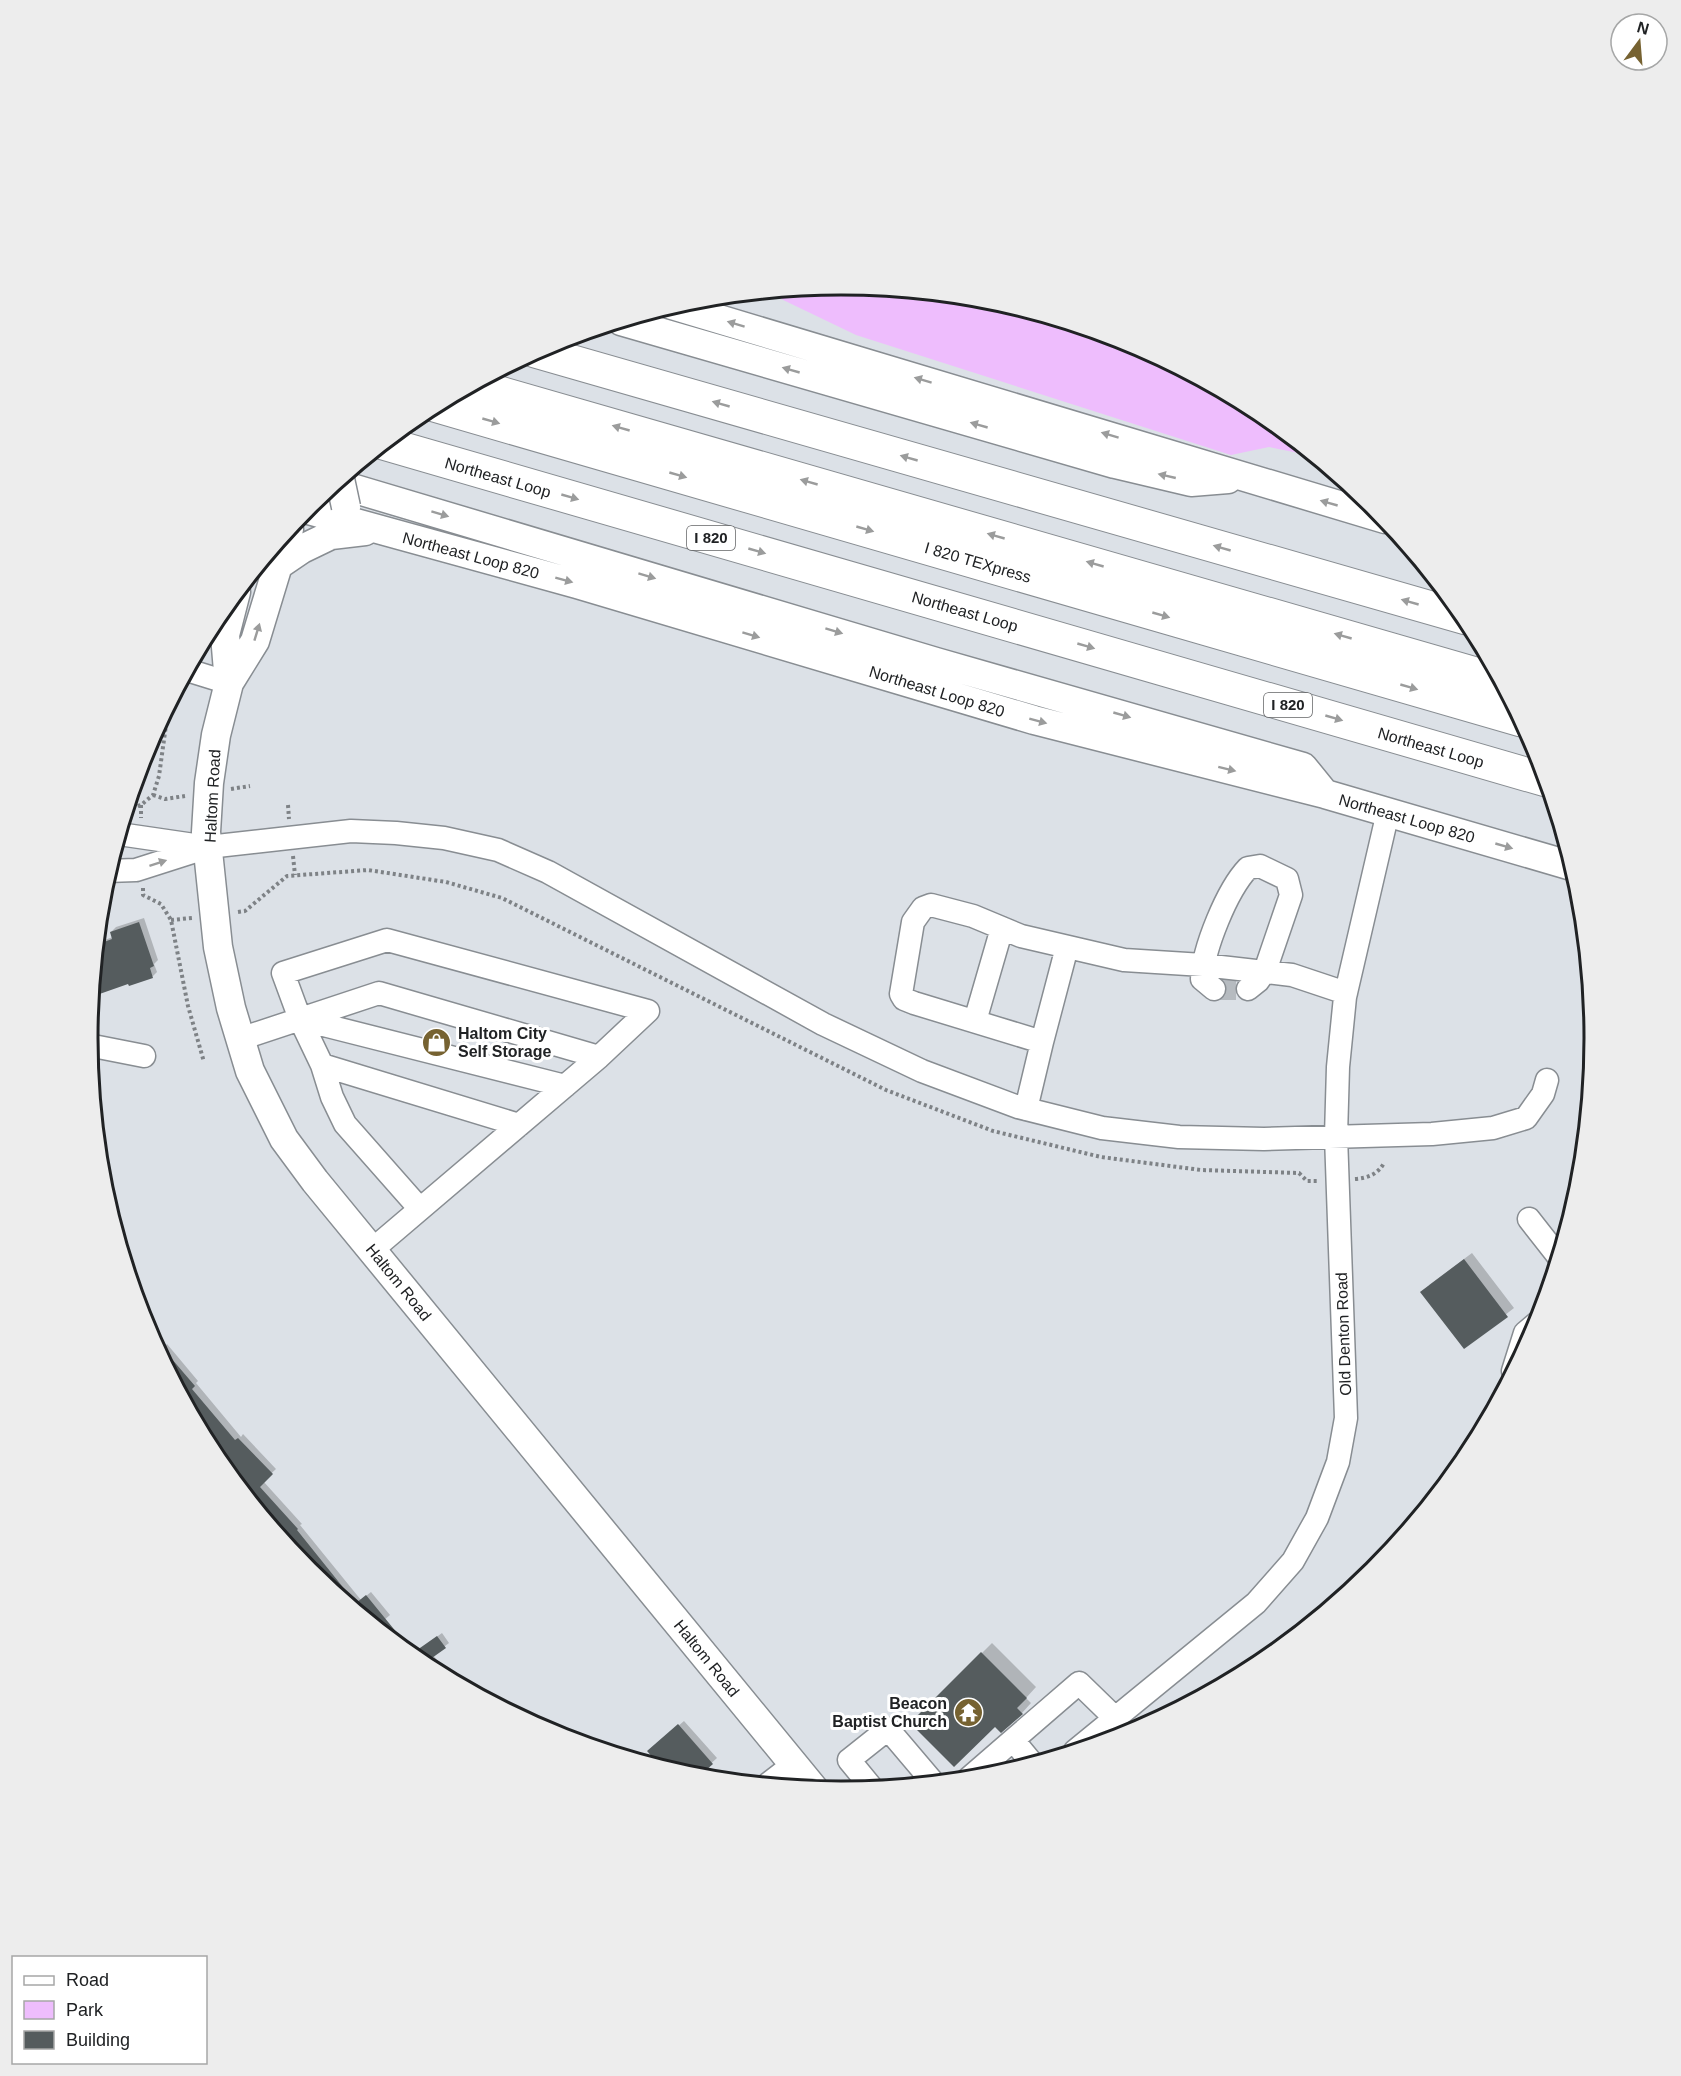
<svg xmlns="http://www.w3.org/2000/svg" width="1681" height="2076" font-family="Helvetica,sans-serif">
  <rect width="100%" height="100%" fill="#dce1e7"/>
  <path fill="#eebdfd" d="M841 285 988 299 1129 342 1259 412 1313 456 1269 447 1231 455 856 335 779 298 761 292Z"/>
  <path fill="#0003" d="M144 918 158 960 154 964 157 972 153 976 129 984V982L91 995 96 943 113 937 111 932 116 927Z
    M1472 1253 1514 1308 1464 1347 1429 1285Z
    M144 1324 161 1350 167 1344 198 1381 196 1383 241 1437 243 1434 276 1469 263 1481 302 1524 300 1525 361 1600 371 1592 390 1615 383 1621 416 1652 442 1633 449 1643 433 1655 455 1682 422 1664 307 1571 214 1456Z
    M992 1643 1036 1687 1026 1698 1031 1703 1022 1713 995 1725 912 1723Z
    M684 1721 717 1758 696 1777 684 1774 680 1769 677 1772 664 1768 649 1751Z"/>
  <path fill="#555c5e" d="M139 922 154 966 150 968 153 978 129 986 128 984 91 997 96 945 112 939 110 932Z
    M1464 1259 1508 1317 1464 1349 1420 1292Z
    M165 1351 195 1386 192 1389 235 1440 238 1438 273 1474 260 1487 298 1529 297 1530 350 1596 345 1601 307 1571 214 1457 160 1355Z
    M366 1595 402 1639 397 1644 351 1607Z
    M437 1636 446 1648 422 1665 410 1655Z
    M981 1652 1027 1698 1017 1708 1023 1714 1001 1733 995 1727 954 1767 910 1723Z
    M678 1724 713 1764 698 1777 661 1767 647 1751Z"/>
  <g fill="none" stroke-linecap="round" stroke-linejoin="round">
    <path stroke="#b6bbc0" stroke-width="22" stroke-dasharray="22 11" stroke-linecap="butt" d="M1214 989H1248"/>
    <defs>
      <path id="minor" d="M187 670 229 683
        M119 834 201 846
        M107 871 136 870 208 847 351 831 396 833 444 838 498 850 548 872 823 1024 922 1071 1018 1107 1102 1128 1179 1137 1264 1139 1432 1134 1493 1128 1526 1118 1543 1094 1547 1080
        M1067 947 1042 1042 914 1003 904 999 901 994 913 922 923 908 931 905 973 916 1021 936 1124 960 1203 965 1292 975 1346 993
        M1214 989 1202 979C1203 949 1227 890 1248 868L1260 866 1287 879 1291 895 1265 971 1258 981 1248 989
        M300 1019 565 1086
        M975 1021 1002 928
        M240 1039 379 993 599 1057 372 1250
        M88 1045 144 1056
        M322 1065 519 1125
        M1026 1109 1042 1042
        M420 1209 345 1124 332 1097 322 1065 300 1019 283 973 387 940 648 1011 599 1057
        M1529 1219 1558 1256
        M1513 1371 1525 1333 1538 1322
        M1075 1751 1256 1603 1293 1561 1317 1518 1338 1462 1346 1418 1336 1136 1338 1067 1345 997 1388 812
        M1032 1763 1013 1740 1079 1683 1115 1718
        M968 1779 1013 1740
        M768 1784 794 1764
        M872 1788 849 1760 888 1729 933 1782"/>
      <path id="major" d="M672 305 1385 519
        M621 321 1115 464 1191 482 1228 479
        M335 483 936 662 1303 767 1325 794
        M305 509 577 584 1034 720 1325 794 1572 866
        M289 529 255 641 229 683 216 735 209 783 206 832 218 947 231 1008 250 1071 284 1139 315 1181 814 1789
        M277 566 302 549 331 535 365 531
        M229 683 225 635 236 592"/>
      <path id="highway" d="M535 351 1466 618
        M472 385 1500 681
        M434 405 1521 720
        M383 443 1546 780"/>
    </defs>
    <use href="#minor" stroke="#888d92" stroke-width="25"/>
    <use href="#major" stroke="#888d92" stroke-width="31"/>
    <use href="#highway" stroke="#888d92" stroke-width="35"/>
    <path stroke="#7e8286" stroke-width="4" stroke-dasharray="3 3" stroke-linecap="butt" d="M231 789 250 786
      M153 795 165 799 185 796
      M141 805V818
      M288 805 289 819
      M126 809 141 805 153 795 159 776 167 718 173 695
      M293 856 295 875
      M143 888V895L161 904 171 920 188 1006 204 1062
      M238 912 245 911 287 876 368 870 446 882 502 898 886 1090 993 1131 1101 1157 1201 1170 1299 1173 1307 1181H1318
      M171 920 192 918
      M1355 1179C1368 1178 1378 1174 1384 1163"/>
    <use href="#minor" stroke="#fff" stroke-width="22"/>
    <use href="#major" stroke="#fff" stroke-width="28"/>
    <use href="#highway" stroke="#fff" stroke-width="33"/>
    <defs>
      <path id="major-bridge" d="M340 479 346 507"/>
    </defs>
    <use href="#major-bridge" stroke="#888d92" stroke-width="31" stroke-linecap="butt"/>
    <use href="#major-bridge" stroke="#fff" stroke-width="28"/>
  </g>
  <defs><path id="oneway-solid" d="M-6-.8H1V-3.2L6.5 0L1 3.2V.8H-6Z" transform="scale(1.5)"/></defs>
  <g fill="#9b9c9c">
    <use href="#oneway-solid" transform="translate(736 324) rotate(-163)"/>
    <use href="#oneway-solid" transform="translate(791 370) rotate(-164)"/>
    <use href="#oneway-solid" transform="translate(923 380) rotate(-163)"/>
    <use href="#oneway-solid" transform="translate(721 404) rotate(-164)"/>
    <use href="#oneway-solid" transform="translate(491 421) rotate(16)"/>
    <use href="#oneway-solid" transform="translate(979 425) rotate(-164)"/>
    <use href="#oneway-solid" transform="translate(621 428) rotate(-164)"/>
    <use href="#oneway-solid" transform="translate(1110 435) rotate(-163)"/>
    <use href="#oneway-solid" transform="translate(909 458) rotate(-164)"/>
    <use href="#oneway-solid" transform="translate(678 475) rotate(16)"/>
    <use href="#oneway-solid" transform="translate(1167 476) rotate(-167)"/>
    <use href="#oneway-solid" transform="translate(809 482) rotate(-164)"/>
    <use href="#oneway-solid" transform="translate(570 497) rotate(16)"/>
    <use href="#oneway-solid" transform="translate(1329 503) rotate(-164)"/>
    <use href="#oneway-solid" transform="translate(440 514) rotate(17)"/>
    <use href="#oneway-solid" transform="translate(865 529) rotate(16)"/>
    <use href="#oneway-solid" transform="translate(996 536) rotate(-164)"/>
    <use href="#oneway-solid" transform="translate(1222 548) rotate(-164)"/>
    <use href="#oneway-solid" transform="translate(757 551) rotate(16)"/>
    <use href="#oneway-solid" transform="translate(1095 564) rotate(-164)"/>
    <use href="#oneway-solid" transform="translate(647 576) rotate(17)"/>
    <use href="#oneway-solid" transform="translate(564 580) rotate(15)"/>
    <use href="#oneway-solid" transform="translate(1410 602) rotate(-164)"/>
    <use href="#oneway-solid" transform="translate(1161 615) rotate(16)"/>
    <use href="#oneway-solid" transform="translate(834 631) rotate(17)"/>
    <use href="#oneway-solid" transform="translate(257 632) rotate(-73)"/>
    <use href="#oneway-solid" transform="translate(751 635) rotate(17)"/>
    <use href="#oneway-solid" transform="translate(1343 636) rotate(-164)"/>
    <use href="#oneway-solid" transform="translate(1086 646) rotate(16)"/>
    <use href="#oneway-solid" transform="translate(1409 687) rotate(16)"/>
    <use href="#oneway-solid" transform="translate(1122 715) rotate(16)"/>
    <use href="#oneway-solid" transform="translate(1334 718) rotate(16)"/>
    <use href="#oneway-solid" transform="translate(1038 721) rotate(15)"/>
    <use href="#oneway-solid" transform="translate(1227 769) rotate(14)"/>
    <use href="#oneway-solid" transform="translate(1504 846) rotate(16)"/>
    <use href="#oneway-solid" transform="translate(158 863) rotate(-18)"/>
  </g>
  <defs>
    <symbol id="shop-disc" viewBox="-11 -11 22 22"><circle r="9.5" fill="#766231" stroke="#fff"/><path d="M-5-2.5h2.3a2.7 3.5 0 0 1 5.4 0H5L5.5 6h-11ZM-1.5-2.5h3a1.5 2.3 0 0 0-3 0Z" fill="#fff"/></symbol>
    <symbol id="temple-disc" viewBox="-11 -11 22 22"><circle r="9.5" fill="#766231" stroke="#fff"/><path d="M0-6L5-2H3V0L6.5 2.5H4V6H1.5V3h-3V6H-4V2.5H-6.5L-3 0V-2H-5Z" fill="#fff"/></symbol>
  </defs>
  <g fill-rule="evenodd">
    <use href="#shop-disc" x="420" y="1026" width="33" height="33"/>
    <use href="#temple-disc" x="952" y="1696" width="33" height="33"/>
  </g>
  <g text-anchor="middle" stroke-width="6" stroke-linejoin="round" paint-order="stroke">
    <g fill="#fff" stroke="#636466" stroke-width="1.5">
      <rect x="687" y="526" width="48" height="24" rx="4.5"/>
      <rect x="1264" y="693" width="48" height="24" rx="4.5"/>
    </g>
    <g font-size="15" font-weight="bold" fill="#202224">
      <text x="711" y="543">I 820</text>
      <text x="1288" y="710">I 820</text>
    </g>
    <g font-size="16" fill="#202224" stroke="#fff">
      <text transform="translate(498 477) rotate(16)" y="6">Northeast Loop</text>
      <text transform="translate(471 555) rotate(15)" y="6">Northeast Loop 820</text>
      <text transform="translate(978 562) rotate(16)" y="6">I 820 TEXpress</text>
      <text transform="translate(965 611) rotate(16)" y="6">Northeast Loop</text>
      <text transform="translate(937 691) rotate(17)" y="6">Northeast Loop 820</text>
      <text transform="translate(1431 747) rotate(16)" y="6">Northeast Loop</text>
      <text transform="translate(212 796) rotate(-87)" y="6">Haltom Road</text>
      <text transform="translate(1407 818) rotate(16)" y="6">Northeast Loop 820</text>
      <text transform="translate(399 1282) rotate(51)" y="6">Haltom Road</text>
      <text transform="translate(1343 1334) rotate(-92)" y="6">Old Denton Road</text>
      <text transform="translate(707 1658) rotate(51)" y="6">Haltom Road</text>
    </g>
    <g font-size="16" font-weight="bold" fill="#202224" stroke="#fff" text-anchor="start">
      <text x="458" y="1039">Haltom City<tspan x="458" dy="18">Self Storage</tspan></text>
      <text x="947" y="1709" text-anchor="end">Beacon<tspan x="947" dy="18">Baptist Church</tspan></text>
    </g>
  </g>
  <path d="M0 0H1681V2076H0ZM98 1038a743 743 0 1 1 1486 0a743 743 0 1 1-1486 0Z" fill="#ededed" fill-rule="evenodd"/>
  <path fill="none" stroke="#202224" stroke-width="3" d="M98 1038a743 743 0 1 1 1486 0a743 743 0 1 1-1486 0Z"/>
  <rect x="12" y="1956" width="195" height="108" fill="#ffffff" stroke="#a6a7a7" stroke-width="1.5"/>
  <rect x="24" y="1976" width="30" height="9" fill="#ffffff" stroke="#a6a7a7" stroke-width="1.5"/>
  <text x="66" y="1986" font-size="18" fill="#202224">Road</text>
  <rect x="24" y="2001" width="30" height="18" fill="#eebdfd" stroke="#a6a7a7" stroke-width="1.5"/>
  <text x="66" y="2016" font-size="18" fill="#202224">Park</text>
  <rect x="24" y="2031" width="30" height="18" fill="#555c5e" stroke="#a6a7a7" stroke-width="1.5"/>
  <text x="66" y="2046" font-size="18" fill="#202224">Building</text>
  <g transform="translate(1639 42) rotate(16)"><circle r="28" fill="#ffffff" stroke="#a6a7a7" stroke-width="1.5"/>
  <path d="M0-4.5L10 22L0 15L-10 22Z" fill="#766231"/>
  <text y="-9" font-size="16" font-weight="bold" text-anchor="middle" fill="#202224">N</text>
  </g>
</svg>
